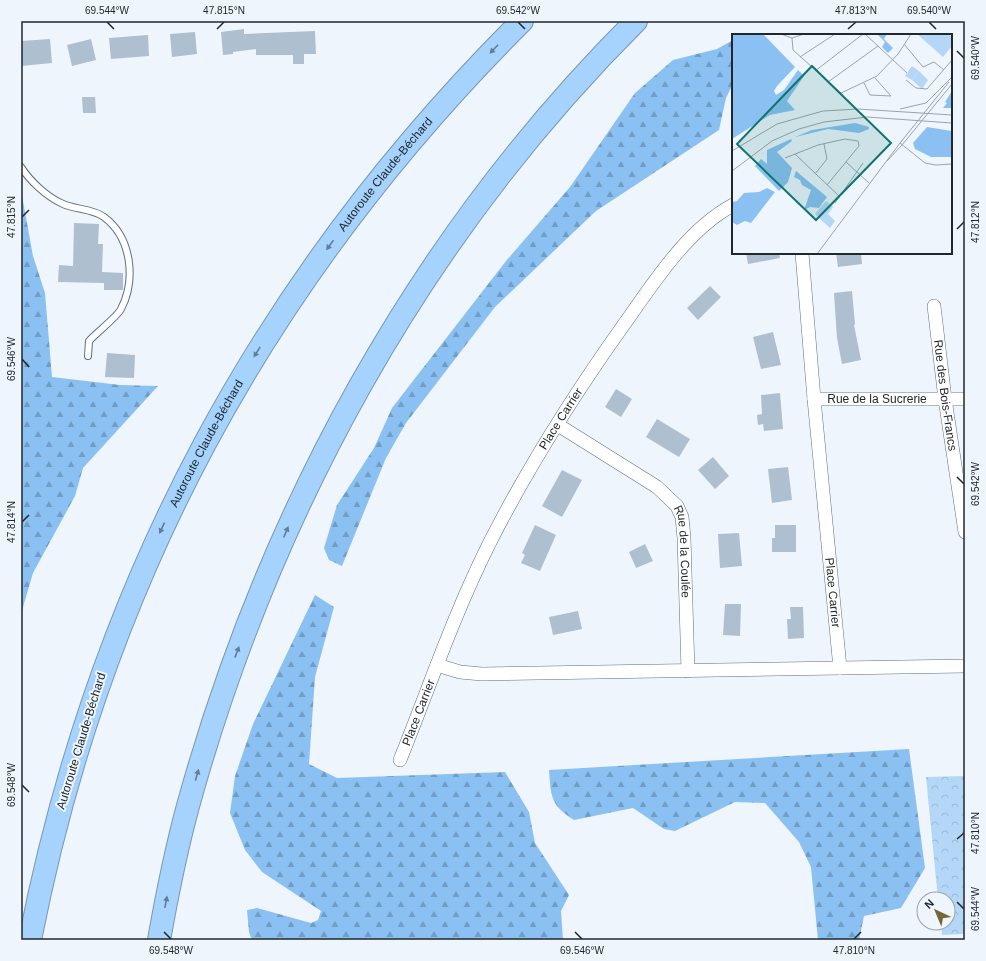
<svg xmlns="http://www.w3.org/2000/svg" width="986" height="961" font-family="Helvetica,sans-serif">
  <defs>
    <pattern id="forest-firs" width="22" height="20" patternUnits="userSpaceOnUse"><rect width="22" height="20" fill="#8bc1f2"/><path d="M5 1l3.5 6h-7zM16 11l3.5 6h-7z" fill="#719dc4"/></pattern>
    <pattern id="park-crowns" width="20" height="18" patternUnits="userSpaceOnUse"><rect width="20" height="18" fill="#b4d7f7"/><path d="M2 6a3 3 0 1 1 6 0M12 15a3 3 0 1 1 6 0" fill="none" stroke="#9ab9d4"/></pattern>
  </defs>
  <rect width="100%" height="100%" fill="#eef5fc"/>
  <path fill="url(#forest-firs)" d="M733 40V84L726 98 719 130 596 211 495 307 406 423 386 458 342 566 329 560 324 548 337 505 374 448 392 408 506 261 570 187 635 93 673 60 717 49Z
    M21 190 33 256 45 293 52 377 120 385 158 386 83 468 75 496 33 573 21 614Z
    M315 595 334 607 315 677 309 764 337 778 505 772 529 812 535 843 569 895 561 911 563 940H252L249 932 247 910 257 908 311 923 318 920 321 911 262 872 245 850 230 813 235 776 253 724Z
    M909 749 925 868 901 908 864 916 859 940H818L811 867 799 842 765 803 735 802 675 831 664 829 633 808 574 820C550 805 551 796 549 770Z"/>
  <path fill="url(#park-crowns)" d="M965 776V934L942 935 941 923H948V899H938L926 777Z"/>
  <path fill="#aebfcf" d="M244 29V34L315 31 316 54H304V64H293V55H256V49L233 52V54L223 55 221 32Z
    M195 32 197 54 172 57 170 34Z
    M148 35 149 56 111 59 109 38Z
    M50 39 52 63 21 66V41Z
    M91 39 96 60 72 66 67 45Z
    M82 97H95L96 113H83Z
    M74 223 99 224 98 244H103L102 272 123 273V290H104V283L58 282 59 265 73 266Z
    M746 253H779L780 258 748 264Z
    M836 253H861L862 264 838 267Z
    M710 286 721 297 698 320 687 308Z
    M852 291 855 324 854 325 861 360 842 364 837 338 834 293Z
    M773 332 781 365 761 369 753 337Z
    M107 353 135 355 134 378 105 377Z
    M616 389 632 399 621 417 605 407Z
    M780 393 783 429 764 431 763 424 758 425 757 415 762 414 761 395Z
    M657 419 690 439 679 457 646 437Z
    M713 457 729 476 715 489 698 470Z
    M788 467 792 500 772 503 768 469Z
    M562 470 582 480 562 517 542 506Z
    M535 525 556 535 540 571 521 563 525 555 522 553Z
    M775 525H796V552H772V538H775Z
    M739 533 742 566 720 568 718 534Z
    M645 544 653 561 636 568 629 552Z
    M725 604H741L740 636 723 635Z
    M790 607H803L804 638 788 639 787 619H791Z
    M578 611 582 629 553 635 549 617Z"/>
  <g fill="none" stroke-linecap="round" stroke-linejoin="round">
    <defs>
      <path id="service" d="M21 167C30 181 46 196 61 203 74 210 92 208 104 217 132 238 136 280 121 309 118 316 95 334 89 341L88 356"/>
      <g id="minor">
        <path id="s1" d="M802 253 814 399 840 668"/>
        <path id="s2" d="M934 306 945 399 965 532"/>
        <path id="s3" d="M814 399H965"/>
        <path id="s4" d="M558 425 657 487 677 506 682 517 684 538 688 671"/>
        <path d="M437 665 460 672 482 674 965 666"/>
        <path id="s5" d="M400 760C429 688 454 614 489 544 528 467 575 393 625 323 654 282 688 229 733 205"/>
      </g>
      <g id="motorway">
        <path id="s6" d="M30 940C100 582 263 279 522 21"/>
        <path d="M159 940C167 895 176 850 188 806 269 512 419 237 636 21"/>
      </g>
    </defs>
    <use href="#service" stroke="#606f7e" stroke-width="8"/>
    <use href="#minor" stroke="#606f7e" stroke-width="14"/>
    <use href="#motorway" stroke="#7697b4" stroke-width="24"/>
    <use href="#service" stroke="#fff" stroke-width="6"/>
    <use href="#minor" stroke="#fff" stroke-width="13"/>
    <use href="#motorway" stroke="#a5d3fd" stroke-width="22"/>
  </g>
  <defs><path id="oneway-solid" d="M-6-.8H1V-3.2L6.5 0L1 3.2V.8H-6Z"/></defs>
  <g fill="#627d95">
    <use href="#oneway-solid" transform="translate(494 49) rotate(134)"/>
    <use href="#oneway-solid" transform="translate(330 245) rotate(126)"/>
    <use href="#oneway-solid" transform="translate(257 352) rotate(122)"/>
    <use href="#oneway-solid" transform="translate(162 528) rotate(115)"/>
    <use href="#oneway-solid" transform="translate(286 532) rotate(-67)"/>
    <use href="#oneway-solid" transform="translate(237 652) rotate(-69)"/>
    <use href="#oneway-solid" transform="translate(197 775) rotate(-74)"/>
    <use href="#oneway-solid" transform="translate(166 902) rotate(-79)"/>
  </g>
  <path fill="none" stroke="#20272d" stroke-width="1.5" d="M107 22 114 29M518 22 525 29M929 22 936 29M217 29 224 22M848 29 856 22M957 51 964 58M22 217 29 210M957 229 964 222M22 359 29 367M957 477 964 484M22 522 29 515M22 785 29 792M957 839 964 833M957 902 964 909M164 932 171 939M575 932 582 939M854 939 861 932"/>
  <g text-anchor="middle" stroke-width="4" stroke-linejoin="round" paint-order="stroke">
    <g font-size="12" fill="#20272d" stroke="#eef5fc">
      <text dy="4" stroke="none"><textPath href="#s6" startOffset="853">Autoroute Claude-Béchard</textPath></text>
      <text dy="4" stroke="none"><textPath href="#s2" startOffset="90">Rue des Bois-Francs</textPath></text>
      <text dy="4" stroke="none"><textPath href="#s3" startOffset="63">Rue de la Sucrerie</textPath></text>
      <text dy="4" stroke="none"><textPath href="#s5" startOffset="378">Place Carrier</textPath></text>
      <text dy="4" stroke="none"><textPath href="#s6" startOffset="529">Autoroute Claude-Béchard</textPath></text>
      <text dy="4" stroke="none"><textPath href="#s4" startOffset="191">Rue de la Coulée</textPath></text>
      <text dy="4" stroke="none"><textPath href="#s1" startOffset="341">Place Carrier</textPath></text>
      <text dy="4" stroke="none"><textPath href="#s5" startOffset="51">Place Carrier</textPath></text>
      <text transform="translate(81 741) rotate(-73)" y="4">Autoroute Claude-Béchard</text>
    </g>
  </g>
  <g transform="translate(732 34)">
    <rect width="220" height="220" fill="#eef5fc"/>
    <path d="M185 0H216L220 3V12L211 23ZM187 37 196 46 190 55 180 46Z" fill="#b4d7f7"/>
    <path d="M0 0H31L63 33 45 52 42 57 44 61 52 56 66 36 72 42 55 67 63 76 38 81 0 105ZM145 0H155L152 5 161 14 156 19 150 13 153 8ZM220 57V74H211L215 69 213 68ZM123 89 137 93V95L127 99 96 95 63 103 80 96ZM195 93 220 97V123H199L183 115 181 109ZM59 105 60 107 45 118 60 134 56 148 47 157 23 132 29 125 35 130V116ZM64 137 95 163 87 174 78 173 72 176 79 156 70 151 68 146 62 143ZM35 154 43 158 19 189 13 187 5 191 0 188V168L5 167 12 159 27 158Z" fill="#8bc1f2"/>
    <path d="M180 32 187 37 180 46 173 42ZM94 167 101 173 96 180 103 187 98 194 83 180Z" fill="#b4d7f7"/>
    <path fill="none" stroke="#9ca3a9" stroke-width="1" d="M49 0 60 4 72 0M133 0 175 39M60 4 61 16 109 59 145 42 166 20 179 0M172 10 191 33 202 28 212 36M68 23 103 0M83 37 131 0M174 46 184 54 195 55 220 26M96 48 146 12M132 49 138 61 159 62 143 44M168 75 194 69 220 43M168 109 217 48M168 109 193 129 204 131 220 130M170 111 220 50M0 117 45 90 91 77 126 75 220 81M63 120 107 162M53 124 86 111 113 105 126 107 127 112 95 151M155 127 170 111M114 128 137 149M0 137 40 107 67 95 92 88 135 83 220 89M83 140 95 125 92 110M103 169 131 129M85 220 168 109"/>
    <path fill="#0f766e" fill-opacity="0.15" stroke="#0f766e" stroke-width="2" d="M80 32 159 109 84 186 5 110Z"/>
    <rect width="220" height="220" fill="none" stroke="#20272d" stroke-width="2"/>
  </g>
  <rect width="986" height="961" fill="none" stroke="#eef5fc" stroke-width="44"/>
  <g transform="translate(936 911) rotate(316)"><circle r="19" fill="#eef5fc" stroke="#9ca3a9"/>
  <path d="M0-3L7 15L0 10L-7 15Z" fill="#736834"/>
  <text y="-6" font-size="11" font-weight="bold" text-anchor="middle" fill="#20272d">N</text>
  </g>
  <rect x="22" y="22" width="942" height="917" fill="none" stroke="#20272d" stroke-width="1.5"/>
  <g font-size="10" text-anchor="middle" fill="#20272d">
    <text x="107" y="14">69.544°W</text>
    <text x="224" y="14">47.815°N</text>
    <text x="518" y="14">69.542°W</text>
    <text x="856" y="14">47.813°N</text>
    <text x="929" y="14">69.540°W</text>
    <text transform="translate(975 58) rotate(-90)" y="4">69.540°W</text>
    <text transform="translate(11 217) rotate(-90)" y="4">47.815°N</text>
    <text transform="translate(975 222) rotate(-90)" y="4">47.812°N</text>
    <text transform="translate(11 359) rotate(-90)" y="4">69.546°W</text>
    <text transform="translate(975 484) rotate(-90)" y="4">69.542°W</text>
    <text transform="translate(11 522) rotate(-90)" y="4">47.814°N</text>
    <text transform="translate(11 785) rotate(-90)" y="4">69.548°W</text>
    <text transform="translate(975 833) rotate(-90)" y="4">47.810°N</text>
    <text transform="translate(975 909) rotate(-90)" y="4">69.544°W</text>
    <text x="171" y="954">69.548°W</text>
    <text x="582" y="954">69.546°W</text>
    <text x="854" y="954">47.810°N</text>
  </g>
</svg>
